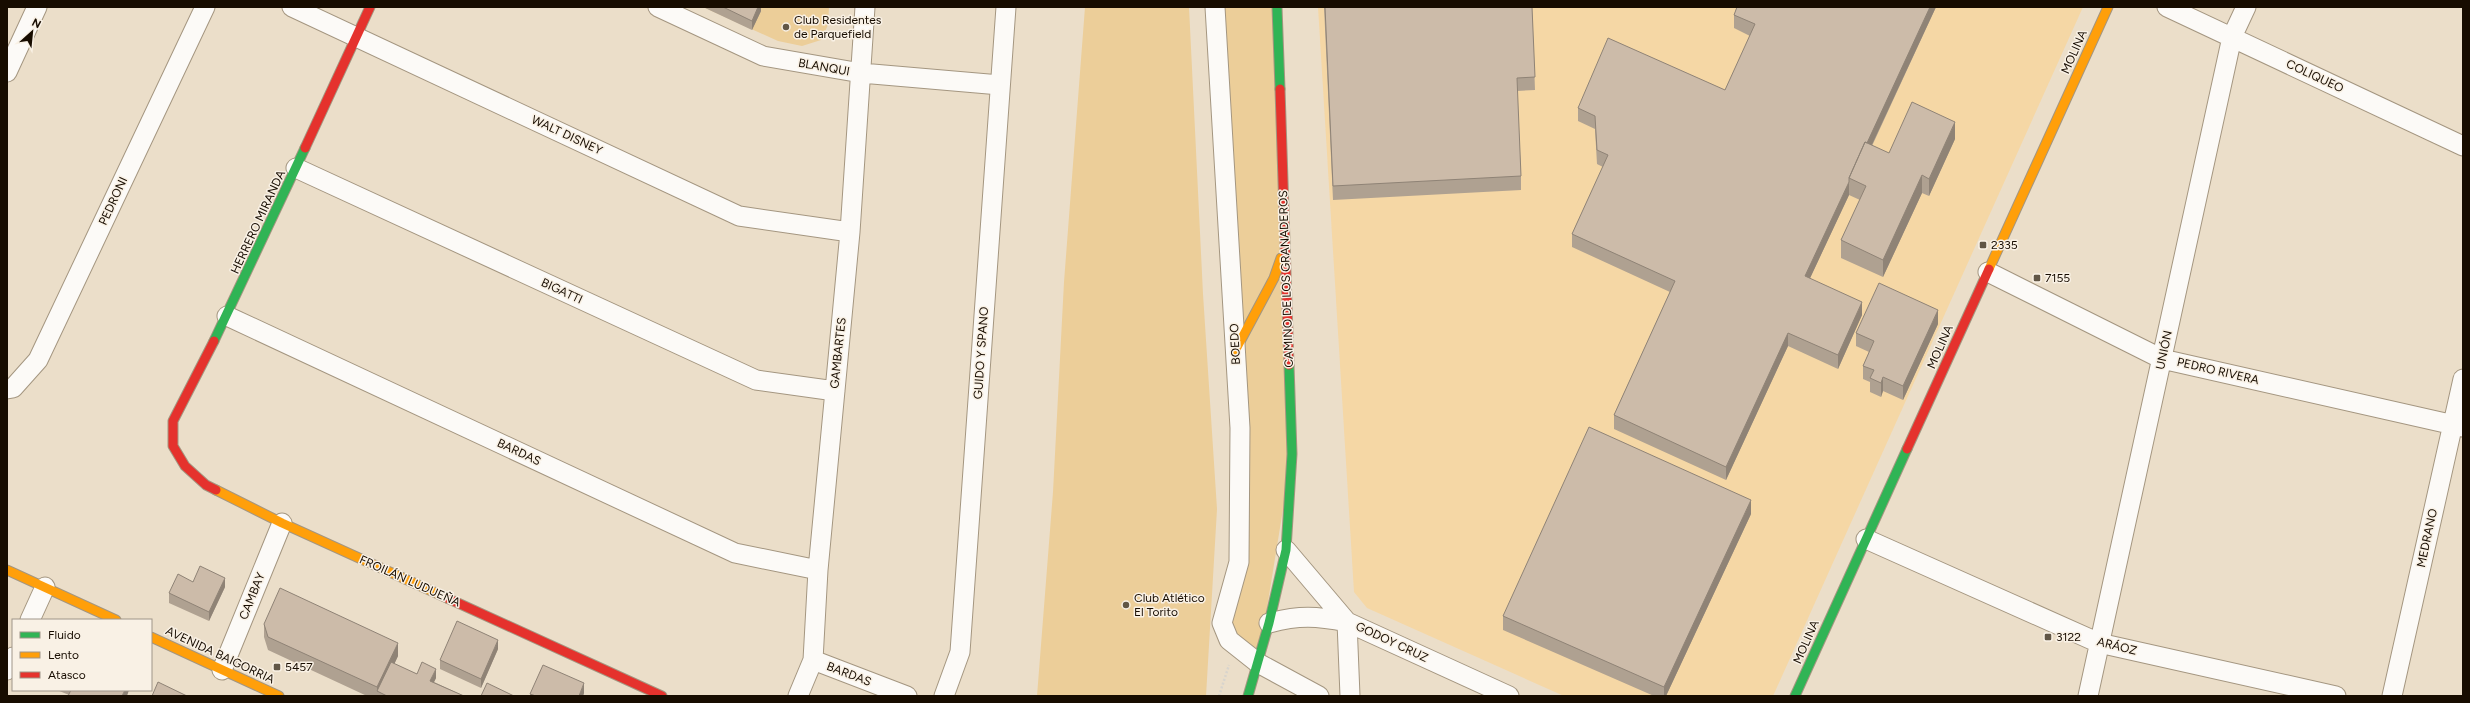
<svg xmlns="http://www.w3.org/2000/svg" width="2470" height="703" font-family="Figtree,sans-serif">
  <rect width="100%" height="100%" fill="#ebdec9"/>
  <path fill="#f5d7a5" d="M1318 7H2083L1773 696H1564L1367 608 1354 592Z"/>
  <path fill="#ecce99" d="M703 7H829L828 25 821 40 802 46 778 41Z
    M1085 7H1189L1203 294 1217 509 1206 696H1037L1053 492 1064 282Z
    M1215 7H1277L1292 454 1258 663 1229 640 1239 562Z"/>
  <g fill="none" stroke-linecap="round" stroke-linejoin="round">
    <defs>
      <path id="street" d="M292 7 739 216 850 232
        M658 7 763 56 861 73 1000 85
        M1215 7 1240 428 1239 562 1222 623 1229 640 1258 663 1319 696
        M2167 7 2463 146
        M7 72 37 7
        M296 168 756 380 835 391
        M1988 272 2162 359 2463 427
        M227 316 735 553 818 570
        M7 389 13 388 38 360 205 7
        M1866 539 2099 643 2336 696
        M1286 550 1347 622 1350 696
        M30 620 45 587
        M1269 623C1299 615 1317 616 1347 622L1509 696
        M813 660 907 696
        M7 670 13 657
        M222 670 282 523
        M798 696 813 660 818 570 850 232 865 7
        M944 696 960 652 1006 7
        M2088 696 2232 37 2246 7
        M2392 696 2463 379"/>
      <path id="fast" d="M1277 7 1280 89
        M214 341 305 148
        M1248 696 1269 623 1286 550 1292 454 1289 365
        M1795 696 1907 449"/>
      <path id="slow" d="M1989 269 2108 7
        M1235 351 1274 278 1281 258
        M216 490 282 523 447 598
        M7 570 116 620
        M151 637 279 696"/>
      <path id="jam" d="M1280 89 1289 365
        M305 148 370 7
        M214 341 173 421V446L185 466 206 485 216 490
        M1907 449 1989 269
        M447 598 662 696"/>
    </defs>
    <use href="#street" stroke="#a49680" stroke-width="21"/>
    <use href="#fast" stroke="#a49680" stroke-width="11"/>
    <use href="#slow" stroke="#a49680" stroke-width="11"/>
    <use href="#jam" stroke="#a49680" stroke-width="11"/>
    <path stroke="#d8d4cd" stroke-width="2.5" stroke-dasharray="2 2" stroke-linecap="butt" d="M1219 696 1229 665"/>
    <use href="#street" stroke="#fcfaf7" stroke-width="19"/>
    <use href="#fast" stroke="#30b455" stroke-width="9"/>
    <use href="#slow" stroke="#ff9f0a" stroke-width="9"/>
    <use href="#jam" stroke="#e5322d" stroke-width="9"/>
  </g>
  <path fill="#afa191" d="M703 7H761V11L752 30Z
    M1324 7H1532L1535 90 1517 91 1521 176V190L1333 200Z
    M1737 7H1936L1872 146 1889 153 1955 139 1929 196 1922 193 1883 277 1841 258V240L1860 200 1849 195 1810 278 1862 315 1838 369 1788 346 1726 480 1614 429V415L1670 292 1572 247V234L1603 167 1597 164 1595 129 1578 121V108L1725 90 1750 36 1734 28V15Z
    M1938 324 1903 400 1883 391 1881 397 1870 392V382L1863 379V366L1869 352 1856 346V333Z
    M1751 514 1666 696H1654L1503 630V616Z
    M225 587 209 621 169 603V593Z
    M264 624 398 656 394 664 417 674 436 678 434 682 464 696H367L268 650 264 637Z
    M498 649 481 688 440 669V660Z
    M57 690H129L69 695Z
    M584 693 583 696H530V694Z"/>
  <path fill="#8f8376" d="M758 7H761V11L752 30V21Z
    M1930 7H1936L1855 181 1850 178Z
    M1955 122V139L1929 196V179Z
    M1922 175V193L1883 277V260Z
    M1849 182V195L1805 289V276Z
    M1862 302V315L1838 369V355Z
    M1938 310V324L1903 400V386Z
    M1788 333V346L1726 480V467Z
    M1883 377V391L1881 397V383Z
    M1751 500V514L1666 696H1664V687Z
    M225 578V587L209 621V612Z
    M498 640V649L481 688V679Z
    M398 643V656L381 693 377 691V687Z
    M436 669V678L430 690V681Z
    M584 683V693L583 696H579Z
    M125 690H129L127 696H122Z"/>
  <path fill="#ccbba9" stroke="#8f8376" d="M723 7H758L752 21Z
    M1325 7H1532L1535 77 1517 78 1521 176 1333 186Z
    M1737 7H1930L1867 143 1865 142 1849 178V182L1805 276 1862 302 1838 355 1788 333 1726 467 1614 415 1675 281 1572 234 1608 155 1597 150 1595 116 1578 108 1608 38 1725 90 1755 24 1734 15Z
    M1912 102 1955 122 1929 179 1922 175 1883 260 1841 240 1866 186 1849 178 1865 142 1889 153Z
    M1879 283 1938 310 1903 386 1883 377 1881 383 1870 378 1874 370 1863 366 1874 341 1856 333Z
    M1589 427 1751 500 1664 687 1503 616Z
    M200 566 225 578 209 612 169 593 178 574 193 582Z
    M280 588 398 643 377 687 268 637 264 624Z
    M457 621 498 640 481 679 440 660Z
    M391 662 417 674 422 662 436 669 430 681 464 696H387L377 691Z
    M543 665 584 683 579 696H536L530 694Z
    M158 682 187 696H152Z
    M487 683 514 696H481Z
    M71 690H125L122 696H68Z"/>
  <g fill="#615646" stroke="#f9f1e5" stroke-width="1.5">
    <circle cx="786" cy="27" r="4"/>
    <rect x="1979" y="241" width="8" height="8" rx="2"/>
    <rect x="2033" y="274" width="8" height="8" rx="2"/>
    <circle cx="1126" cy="605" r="4"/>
    <rect x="2044" y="633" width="8" height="8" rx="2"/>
    <rect x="273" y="663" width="8" height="8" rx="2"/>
  </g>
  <g text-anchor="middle" stroke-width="3" stroke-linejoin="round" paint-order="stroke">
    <g font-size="12" fill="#170c00" stroke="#f9f1e5" text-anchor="start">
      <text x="794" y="24">Club Residentes<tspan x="794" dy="14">de Parquefield</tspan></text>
      <text x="1991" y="249">2335</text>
      <text x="2045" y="282">7155</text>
      <text x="1134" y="602">Club Atlético<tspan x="1134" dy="14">El Torito</tspan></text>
      <text x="2056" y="641">3122</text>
      <text x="285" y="671">5457</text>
    </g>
    <g font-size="12" fill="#170c00" stroke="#f9f1e5">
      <text transform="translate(2074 52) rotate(-66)" y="4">MOLINA</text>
      <text transform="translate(824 67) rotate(10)" y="4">BLANQUI</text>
      <text transform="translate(2315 76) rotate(25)" y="4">COLIQUEO</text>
      <text transform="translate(567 135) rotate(25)" y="4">WALT DISNEY</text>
      <text transform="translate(113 201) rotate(-65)" y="4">PEDRONI</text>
      <text transform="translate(258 222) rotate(-65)" y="4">HERRERO MIRANDA</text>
      <text transform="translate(1286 279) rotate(-92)" y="4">CAMINO DE LOS GRANADEROS</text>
      <text transform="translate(562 291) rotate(25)" y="4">BIGATTI</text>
      <text transform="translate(1235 344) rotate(-93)" y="4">BOEDO</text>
      <text transform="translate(1940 347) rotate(-66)" y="4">MOLINA</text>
      <text transform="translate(2164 350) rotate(-78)" y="4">UNIÓN</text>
      <text transform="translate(838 353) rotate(-84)" y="4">GAMBARTES</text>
      <text transform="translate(981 353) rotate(-86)" y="4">GUIDO Y SPANO</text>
      <text transform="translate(2218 371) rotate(13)" y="4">PEDRO RIVERA</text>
      <text transform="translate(519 452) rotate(25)" y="4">BARDAS</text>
      <text transform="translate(2427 538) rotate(-78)" y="4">MEDRANO</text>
      <text transform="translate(410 581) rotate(24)" y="4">FROILÁN LUDUEÑA</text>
      <text transform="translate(252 596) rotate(-68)" y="4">CAMBAY</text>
      <text transform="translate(1392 642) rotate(25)" y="4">GODOY CRUZ</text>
      <text transform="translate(1806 642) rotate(-66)" y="4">MOLINA</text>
      <text transform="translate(2117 646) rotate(14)" y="4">ARÁOZ</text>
      <text transform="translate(220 655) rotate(25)" y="4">AVENIDA BAIGORRIA</text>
      <text transform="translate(849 674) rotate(21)" y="4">BARDAS</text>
    </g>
  </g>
  <rect width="2470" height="703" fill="none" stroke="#170c00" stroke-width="16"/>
  <rect x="12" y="619" width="140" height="72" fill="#f9f1e5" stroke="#9f9589"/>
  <rect x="20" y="632" width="20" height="6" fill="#30b455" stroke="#9f9589"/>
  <text x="48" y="639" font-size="12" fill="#170c00">Fluido</text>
  <rect x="20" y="652" width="20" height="6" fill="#ff9f0a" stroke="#9f9589"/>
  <text x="48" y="659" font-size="12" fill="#170c00">Lento</text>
  <rect x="20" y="672" width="20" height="6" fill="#e5322d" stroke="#9f9589"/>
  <text x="48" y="679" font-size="12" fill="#170c00">Atasco</text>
  <g transform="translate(32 32) rotate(27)" stroke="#f9f1e5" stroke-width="3" paint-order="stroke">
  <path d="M0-3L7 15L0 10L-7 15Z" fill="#170c00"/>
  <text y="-6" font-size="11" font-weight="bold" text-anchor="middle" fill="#170c00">N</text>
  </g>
</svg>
